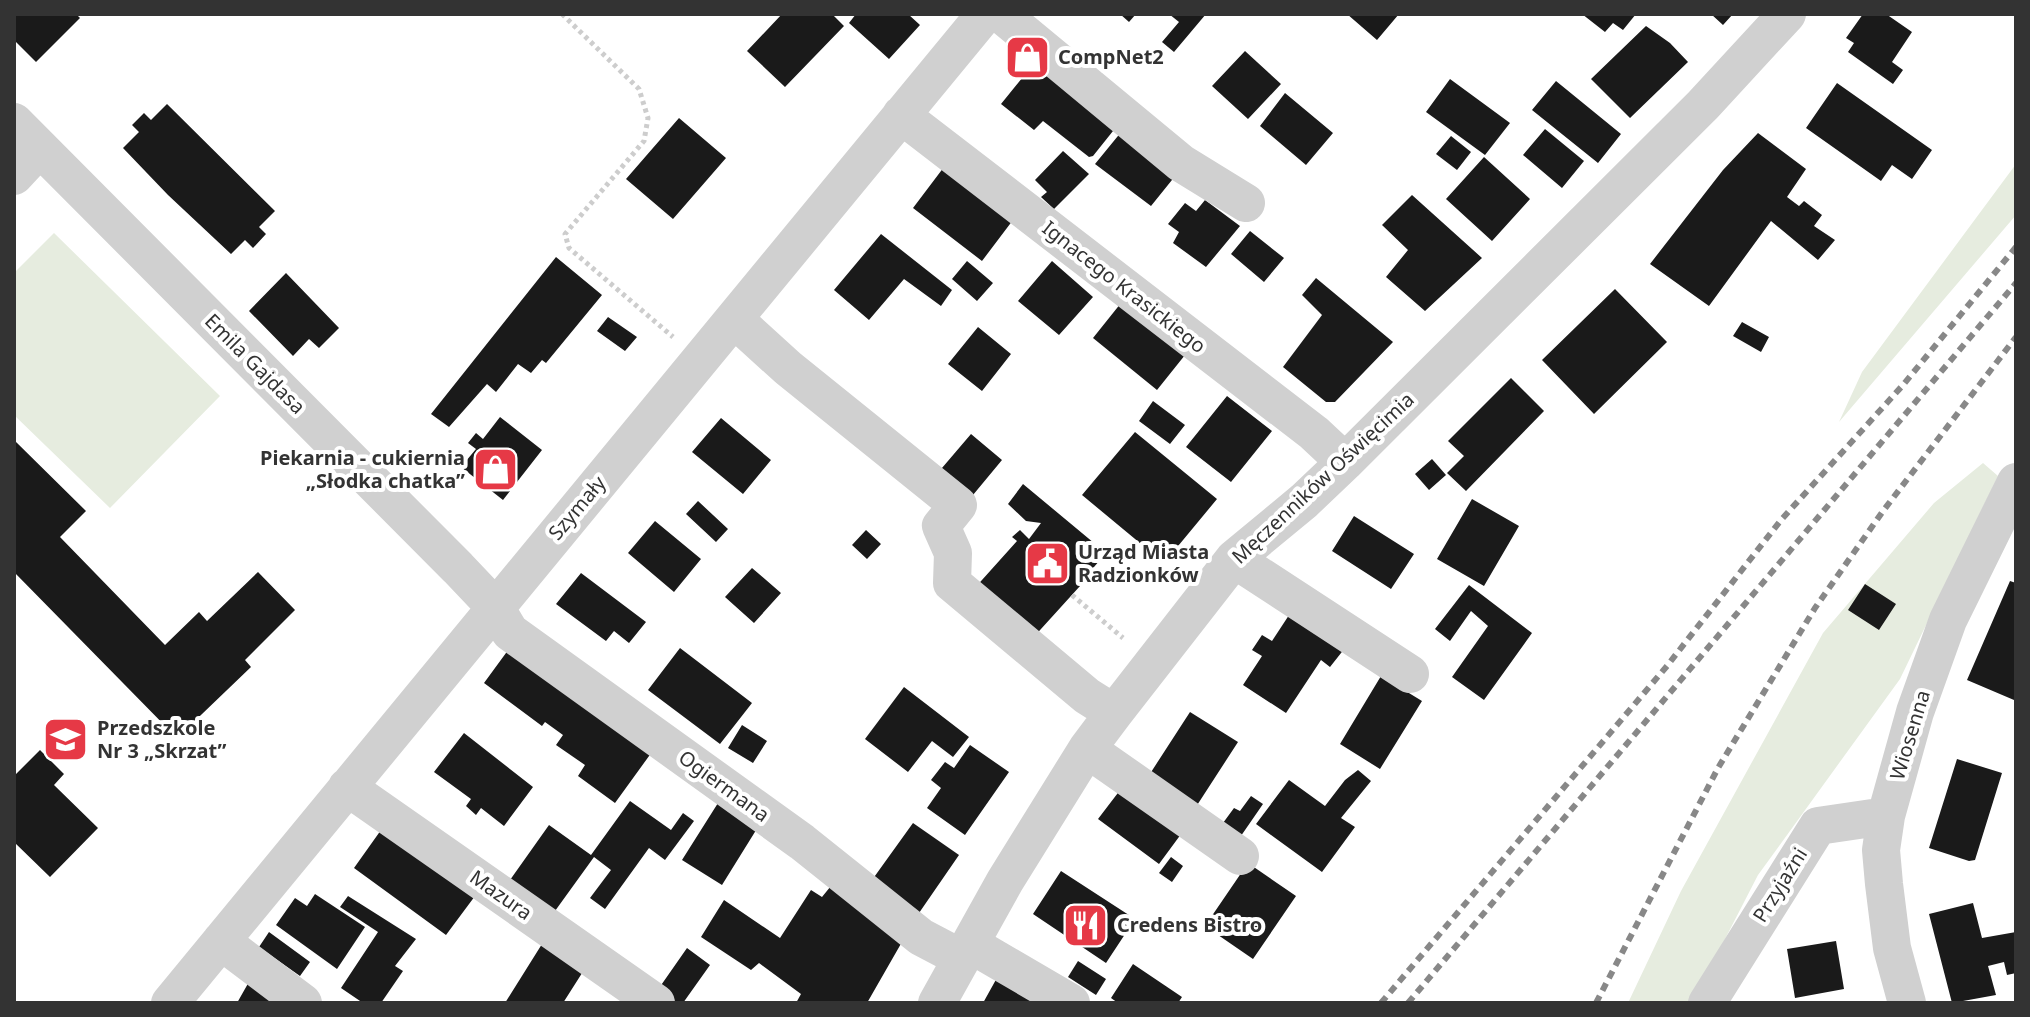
<svg xmlns="http://www.w3.org/2000/svg" width="2030" height="1017" font-family="'Noto Sans',sans-serif">
  <rect width="100%" height="100%" fill="#fff"/>
  <path fill="#e6ecdf" d="M2016 164V215L1839 422 1862 372Z
    M54 233 220 396 110 508 14 415V273Z
    M1983 463 1998 476 1900 679 1758 875 1692 1003H1628L1681 891 1823 633 1934 503Z"/>
  <path fill="#1a1a1a" d="M14 14H76L80 18 36 62 14 40Z
    M782 14H832L844 26 785 87 747 51Z
    M856 14H908L920 25 889 59 849 23Z
    M1120 14H1136L1129 22Z
    M1169 14H1206L1174 52 1162 42 1179 22Z
    M1347 14H1399L1377 40Z
    M1582 14H1636L1623 30 1613 23 1605 32Z
    M1711 14H1733L1723 25Z
    M1863 14H1886L1912 32 1892 62 1903 70 1893 84 1848 52 1854 43 1846 38Z
    M1646 26 1670 43 1688 62 1630 118 1591 79Z
    M1245 51 1281 84 1248 119 1212 86Z
    M1036 61 1117 126 1093 156 1089 157 1043 121 1034 130 1001 104Z
    M1450 79 1510 123 1485 155 1426 112Z
    M1556 81 1621 134 1598 163 1532 110Z
    M1837 83 1932 150 1912 179 1892 165 1881 181 1806 128Z
    M1285 93 1333 133 1306 165 1260 126Z
    M167 104 275 211 259 227 266 234 253 248 245 240 231 254 168 195 123 148 139 132 132 125 144 113 151 120Z
    M679 118 726 158 673 219 626 179Z
    M1545 129 1584 161 1562 188 1523 155Z
    M1122 131 1176 175 1151 206 1095 164Z
    M1758 133 1806 169 1787 197 1799 206 1804 201 1822 215 1814 226 1835 240 1818 260 1771 221 1709 306 1650 264 1723 170Z
    M1451 136 1471 152 1457 170 1436 154Z
    M1063 151 1089 174 1054 209 1041 197 1047 192 1035 180Z
    M1484 157 1530 199 1492 241 1446 199Z
    M944 167 1013 220 982 261 913 208Z
    M1412 195 1482 258 1425 311 1386 277 1408 250 1382 225Z
    M1205 200 1240 226 1206 267 1173 243 1179 232 1168 224 1185 203 1196 211Z
    M1250 231 1284 258 1264 282 1231 254Z
    M881 234 952 290 941 306 904 279 869 320 834 290Z
    M556 257 602 295 546 363 542 360 531 373 518 364 496 392 487 384 449 427 431 414Z
    M967 261 993 283 977 301 952 279Z
    M1052 261 1093 297 1059 335 1018 301Z
    M286 273 339 328 319 348 309 339 293 356 249 311Z
    M1316 278 1393 342 1335 402H1326L1283 367 1322 315 1302 295Z
    M1615 289 1667 342 1594 414 1542 360Z
    M1121 303 1185 355 1157 390 1093 338Z
    M608 317 637 337 625 351 597 331Z
    M1742 322 1769 337 1761 352 1733 336Z
    M978 327 1011 354 982 391 948 364Z
    M1511 378 1544 411 1466 491 1447 473 1464 456 1448 441Z
    M1227 396 1272 431 1231 482 1186 447Z
    M1153 401 1185 425 1170 444 1139 421Z
    M500 417 542 450 503 500 461 467 476 449 468 443 476 433 483 439Z
    M721 418 771 460 743 494 692 452Z
    M1135 432 1217 499 1164 563 1082 495Z
    M971 434 1002 460 968 501 936 475Z
    M14 440 86 511 60 537 165 645 199 612 207 621 258 572 295 610 245 660 251 667 177 738 14 572Z
    M1432 459 1446 475 1429 490 1415 474Z
    M1023 484 1106 553 1088 574 1090 575 1031 640 973 590 1017 541 1012 537 1020 530 1029 539 1041 523 1026 521 1008 504Z
    M1472 499 1519 526 1484 586 1437 559Z
    M698 501 728 529 716 542 686 514Z
    M1354 516 1414 554 1391 589 1332 551Z
    M655 521 701 559 674 592 628 553Z
    M866 530 881 544 867 559 852 545Z
    M752 568 781 593 754 623 725 597Z
    M581 573 646 622 629 643 614 631 606 641 556 604Z
    M2010 581 2016 583 2014 700 1967 680Z
    M1865 584 1896 604 1879 630 1848 610Z
    M1469 585 1532 633 1484 700 1452 677 1488 626 1471 611 1450 641 1435 629Z
    M1293 609 1345 648 1330 667 1321 660 1286 713 1243 685 1262 656 1252 650 1262 635 1272 641Z
    M514 642 657 745 615 803 578 776 585 765 556 745 563 735 545 722 542 726 484 683Z
    M680 648 752 703 720 744 648 690Z
    M1381 676 1422 701 1380 769 1340 744Z
    M904 687 969 737 953 757 932 741 908 772 865 739Z
    M1190 712 1238 742 1192 813 1144 783Z
    M742 725 767 741 753 763 728 748Z
    M464 733 533 787 504 826 481 808 476 815 466 806 471 799 434 772Z
    M970 745 1009 772 965 835 927 808 941 788 931 780 945 762 954 768Z
    M40 750 64 774 54 785 98 828 50 877 14 842V776Z
    M1957 759 2002 773 1975 860 1969 861 1929 848Z
    M1358 770 1371 781 1341 818 1355 827 1322 872 1256 824 1289 780 1325 806 1345 780Z
    M1127 781 1187 826 1159 864 1098 819Z
    M1251 796 1263 804 1234 846 1223 823 1234 808 1240 811Z
    M630 801 671 830 683 813 694 821 665 860 649 848 605 909 590 898 611 870 594 857 555 911 510 880 549 825 591 855Z
    M718 803 758 827 722 885 682 860Z
    M913 823 959 855 919 913 872 880Z
    M381 830 475 896 446 935 354 868Z
    M1171 857 1183 866 1172 882 1159 873Z
    M1248 863 1296 896 1253 959 1205 926Z
    M1061 871 1135 919 1106 963 1033 914Z
    M839 876 910 928 867 1003H796L801 994 759 963 751 970 701 937 724 900 780 938 811 890 822 897Z
    M315 894 365 927 337 969 276 925 295 898 307 906Z
    M348 896 416 939 395 966 403 971 381 1003H363L341 988 378 932 340 907Z
    M1973 903 1982 938 2016 932V973L2007 975 2004 962 1988 966 1996 995 1952 1003 1929 914Z
    M269 932 310 962 300 976 259 947Z
    M1836 941 1844 989 1795 998 1787 949Z
    M542 944 584 970 563 1003H505Z
    M687 948 710 965 683 1003H674L657 991Z
    M1078 961 1106 979 1096 995 1068 977Z
    M1133 964 1182 997 1178 1003H1118L1111 998Z
    M998 976 1046 1003H983Z
    M250 980 284 1003H237Z"/>
  <g fill="none" stroke-linecap="round" stroke-linejoin="round">
    <path stroke="#cdcdcd" stroke-width="5" stroke-dasharray="4 4" stroke-linecap="butt" d="M562 14 639 89 648 118 644 141 565 234 569 248 673 337
      M1072 595 1123 638"/>
    <path stroke="#d0d0d0" stroke-width="38" d="M1001 14 1181 163 1246 203
      M901 115 1314 433 1345 462
      M14 122 458 568 495 607 510 632 802 842 921 937 961 958
      M14 176 40 148
      M734 319 788 368 958 505 941 526 953 553 952 583 1087 696 1114 713
      M1234 559 1410 674
      M1087 749 1240 856
      M347 787 656 1003
      M221 941 303 1003
      M970 944 1071 1003
      M170 1003 985 14
      M937 1003 1005 881 1087 749 1114 713 1234 559 1304 501 1345 462 1703 105 1787 14
      M1707 1003 1818 826 1886 816
      M1907 1003 1892 948 1884 884 1881 850 1886 816 1915 712 1948 620 2016 482"/>
    <path stroke="#888" stroke-width="6" stroke-dasharray="8 6" stroke-linecap="butt" d="M1381 1003 1667 666 1781 520 1903 385 2016 247
      M1408 1003 2016 283
      M1596 1003 1718 768 1815 608 1883 511 2016 337"/>
  </g>
  <defs>
    <symbol id="shop-square" viewBox="-11 -11 22 22"><rect x="-9" y="-9" width="18" height="18" rx="4" fill="#e63946" stroke="#fff"/><path d="M-5-2.5h2.3a2.7 3.5 0 0 1 5.4 0H5L5.5 6h-11ZM-1.5-2.5h3a1.5 2.3 0 0 0-3 0Z" fill="#fff"/></symbol>
    <symbol id="civic-square" viewBox="-11 -11 22 22"><rect x="-9" y="-9" width="18" height="18" rx="4" fill="#e63946" stroke="#fff"/><path d="M-.6-6.5H3V-4.5H.6V-3L4-1V1h2V6H-6V1h2V-1L-.6-3ZM-1.2 2.5V6h2.4V2.5Z" fill="#fff"/></symbol>
    <symbol id="school-square" viewBox="-11 -11 22 22"><rect x="-9" y="-9" width="18" height="18" rx="4" fill="#e63946" stroke="#fff"/><path d="M0-5L7-2L0 1L-7-2ZM-4 1L0 2.5L4 1V4Q0 6-4 4Z" fill="#fff"/></symbol>
    <symbol id="restaurant-square" viewBox="-11 -11 22 22"><rect x="-9" y="-9" width="18" height="18" rx="4" fill="#e63946" stroke="#fff"/><path d="M-5-6h1v4h1v-4h1v4h1v-4h1v5L-1.5 .5V6h-2V.5L-5-1ZM5-6V6H3V1.5H1.5Q1.5-4 5-6Z" fill="#fff"/></symbol>
  </defs>
  <g fill-rule="evenodd">
    <use href="#shop-square" x="1002" y="32" width="51" height="51"/>
    <use href="#shop-square" x="470" y="444" width="51" height="51"/>
    <use href="#civic-square" x="1022" y="538" width="51" height="51"/>
    <use href="#school-square" x="40" y="714" width="51" height="51"/>
    <use href="#restaurant-square" x="1060" y="900" width="51" height="51"/>
  </g>
  <g text-anchor="middle" stroke-width="8" stroke-linejoin="round" paint-order="stroke">
    <g font-size="20" font-weight="bold" fill="#333" stroke="#fff" text-anchor="start">
      <text x="1058" y="64">CompNet2</text>
      <text x="465" y="465" text-anchor="end">Piekarnia - cukiernia<tspan x="465" dy="23">„Słodka chatka”</tspan></text>
      <text x="1078" y="559">Urząd Miasta<tspan x="1078" dy="23">Radzionków</tspan></text>
      <text x="97" y="735">Przedszkole<tspan x="97" dy="23">Nr 3 „Skrzat”</tspan></text>
      <text x="1117" y="932">Credens Bistro</text>
    </g>
    <g font-size="20" fill="#333" stroke="#fff">
      <text transform="translate(1124 287) rotate(38)" y="7">Ignacego Krasickiego</text>
      <text transform="translate(255 364) rotate(45)" y="7">Emila Gajdasa</text>
      <text transform="translate(1323 478) rotate(-43)" y="7">Męczenników Oświęcimia</text>
      <text transform="translate(577 508) rotate(-50)" y="7">Szymały</text>
      <text transform="translate(1910 735) rotate(-73)" y="7">Wiosenna</text>
      <text transform="translate(724 786) rotate(36)" y="7">Ogiermana</text>
      <text transform="translate(1780 885) rotate(-58)" y="7">Przyjaźni</text>
      <text transform="translate(501 895) rotate(35)" y="7">Mazura</text>
    </g>
  </g>
  <rect width="2030" height="1017" fill="none" stroke="#333333" stroke-width="32"/>
</svg>
